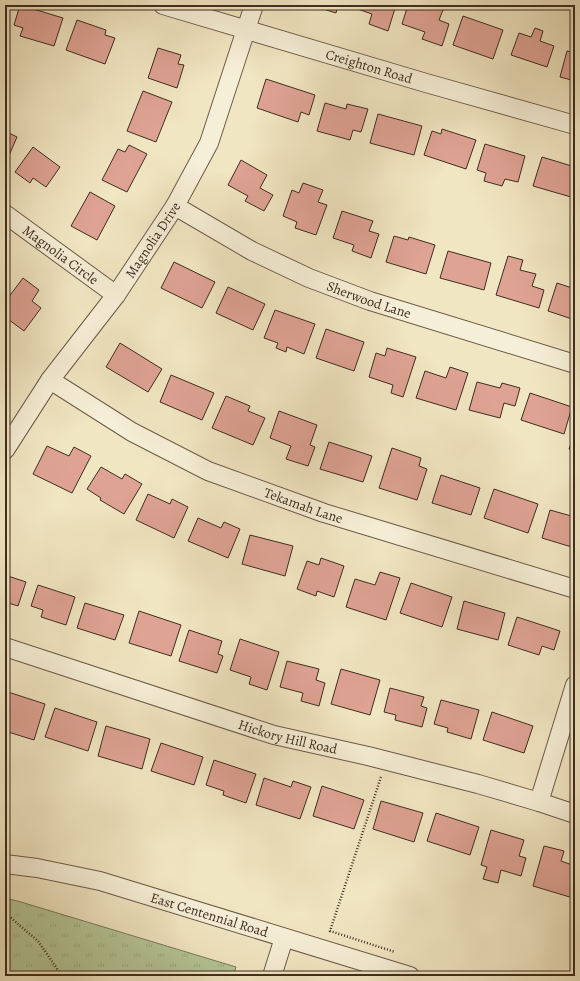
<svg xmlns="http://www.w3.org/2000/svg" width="580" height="981" font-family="Alegreya,serif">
  <defs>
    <pattern id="park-tufts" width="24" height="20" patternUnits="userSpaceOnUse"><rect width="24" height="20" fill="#b5c697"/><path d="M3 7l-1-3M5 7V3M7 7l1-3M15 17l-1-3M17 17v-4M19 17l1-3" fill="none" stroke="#9daa82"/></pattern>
  </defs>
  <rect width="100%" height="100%" fill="#f1e6c2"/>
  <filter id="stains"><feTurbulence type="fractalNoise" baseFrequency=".005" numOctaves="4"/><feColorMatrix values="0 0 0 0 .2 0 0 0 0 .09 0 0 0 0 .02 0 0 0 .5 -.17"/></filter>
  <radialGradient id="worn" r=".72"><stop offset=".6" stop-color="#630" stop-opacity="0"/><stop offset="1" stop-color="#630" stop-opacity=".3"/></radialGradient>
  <path fill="url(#park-tufts)" stroke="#7a7a5c" d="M5 898 21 902 236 967 233 976H5Z"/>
  <path fill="#dfa394" stroke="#3f2d21" d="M20 5 63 18 54 46 20 36 23 28 14 25Z
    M310 5H338L336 13Z
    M349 5H396L388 31 369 24 372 14 349 6Z
    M408 5H429L443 10 439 20 449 24 442 46 422 39 425 32 402 24Z
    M463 16 503 30 493 59 453 45Z
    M77 20 106 30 105 35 115 38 105 64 66 50Z
    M535 28 543 31 540 41 554 46 547 67 511 55 519 33 531 37Z
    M158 48 181 55 178 64 184 65 177 88 148 78Z
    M567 51 575 53V81L560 77Z
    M266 79 315 95 309 115 301 112 298 122 257 108Z
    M143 91 172 102 156 142 127 131Z
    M325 103 346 109 347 104 368 109 361 132 353 130 350 140 317 131Z
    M378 114 422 126 414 155 370 143Z
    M442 129 476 140 466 169 424 155 432 131 441 134Z
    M5 131 17 137 7 160 5 159Z
    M485 144 525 156 518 182 505 179 502 186 484 181 486 173 477 170Z
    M129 145 147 154 127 192 102 180 118 149 125 152Z
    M33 147 60 167 46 187 33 178 30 183 15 172Z
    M542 157 575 167V182L571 197 533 186Z
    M241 160 267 175 260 188 273 195 264 211 245 201 248 196 228 185Z
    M303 183 323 190 318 202 327 205 316 235 295 228 297 222 283 216 292 190 299 193Z
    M90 192 115 206 97 240 71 226Z
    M342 211 373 221 369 231 379 234 371 258 352 251 354 245 333 238Z
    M394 236 408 240 409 237 435 245 426 274 386 262Z
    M448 251 491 263 484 290 440 278Z
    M508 256 523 260 520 270 536 274 532 286 544 290 539 308 496 295Z
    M174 262 215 282 202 308 161 288Z
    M23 278 39 290 32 301 41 308 24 331 5 317V302Z
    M557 283 575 289V320L548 311Z
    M228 287 265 304 253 330 216 313Z
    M275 310 315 324 304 354 287 347 286 352 276 348 278 343 264 338Z
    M326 329 364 342 354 371 316 358Z
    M120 343 162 369 148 392 106 367Z
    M387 348 416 357 403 397 391 393 393 385 369 377 376 353 385 356Z
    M450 367 468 373 456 410 416 398 425 371 446 378Z
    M171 375 214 393 202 420 160 402Z
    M477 382 500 388 502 383 520 388 515 406 504 403 500 418 469 410Z
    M530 393 572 407 564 434 521 420Z
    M226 396 250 406 248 411 265 418 253 445 212 428Z
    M279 411 317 425 310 445 315 447 308 466 286 459 291 446 270 438Z
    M575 432V452L569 449Z
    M329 442 372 456 363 482 320 469Z
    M47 446 69 456 74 447 91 456 72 493 33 474Z
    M392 448 421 458 419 466 427 469 417 500 379 488Z
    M101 467 122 479 125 474 142 484 124 514 100 500 101 498 87 489Z
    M441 475 480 488 471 515 432 503Z
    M494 489 538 504 528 533 484 518Z
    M148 494 170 504 172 499 188 507 174 538 136 520Z
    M550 510 575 517V548L542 538Z
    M198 518 221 528 224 522 240 529 228 558 188 541Z
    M250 535 293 546 285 576 242 564Z
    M321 558 344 566 334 597 317 591 316 596 297 589 307 561 319 565Z
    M380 572 400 578 386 620 346 607 355 579 375 585Z
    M5 575 26 582 18 606 5 602Z
    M411 583 452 597 442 627 400 613Z
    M38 585 75 597 66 625 41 617 43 610 31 606Z
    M464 601 505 613 498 640 457 629Z
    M85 603 124 615 115 640 77 628Z
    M139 611 181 625 171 656 129 643Z
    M517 617 560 631 554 650 542 646 539 655 508 645Z
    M189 630 222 641 218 654 223 656 217 673 179 661Z
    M240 639 279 652 267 690 249 684 251 677 230 670Z
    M287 661 319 669 316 680 325 683 319 706 301 701 303 693 280 687Z
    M341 669 380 680 370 715 331 704Z
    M390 688 424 697 421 706 427 708 422 727 395 720 396 715 384 712Z
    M5 691 45 704 34 740 5 731Z
    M441 700 479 710 471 739 447 732 448 728 434 724Z
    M55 708 97 722 88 751 45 737Z
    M492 712 533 726 524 753 483 740Z
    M106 726 150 739 142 769 98 756Z
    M161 743 203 757 194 785 151 771Z
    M214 760 256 774 246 803 223 795 224 791 206 785Z
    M264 778 291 787 293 781 311 787 300 819 256 805Z
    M322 786 364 800 354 829 313 816Z
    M381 801 423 813 414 842 373 829Z
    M436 813 479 827 470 855 427 841Z
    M491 830 524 840 519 856 526 858 521 876 501 870 498 883 483 879 487 867 481 865Z
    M544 846 564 851 561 861 575 866V889L573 898 533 886Z"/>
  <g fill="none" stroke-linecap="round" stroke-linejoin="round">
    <defs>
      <g id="minor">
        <path id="s1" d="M163 5 426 83 575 125"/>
        <path id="s2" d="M175 206 252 251 309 278 370 301 575 364"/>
        <path id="s3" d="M5 214 116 295"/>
        <path id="s4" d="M50 380 132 432 208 471 324 513 575 589"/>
        <path id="s5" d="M5 450 50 380 116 295 175 206 209 143 254 5"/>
        <path id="s6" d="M5 647 274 735 368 756 478 784 539 802 575 814"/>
        <path d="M539 802 575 685"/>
        <path id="s7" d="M5 864 37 868 100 881 410 976"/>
        <path d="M272 976 284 938"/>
      </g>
    </defs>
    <use href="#minor" stroke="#6c5b49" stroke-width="20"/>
    <path stroke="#3f2d21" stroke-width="2.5" stroke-dasharray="1 2" stroke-linecap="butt" d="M381 777 330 931 395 952
      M5 916 11 918 38 941 62 976"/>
    <use href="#minor" stroke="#f6efd7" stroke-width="18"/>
  </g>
  <g text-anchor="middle" stroke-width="3" stroke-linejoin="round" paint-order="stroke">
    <g font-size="14" fill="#3f2d21" stroke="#f6efd7">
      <text dy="5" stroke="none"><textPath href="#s1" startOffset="215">Creighton Road</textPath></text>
      <text dy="5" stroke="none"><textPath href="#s5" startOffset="257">Magnolia Drive</textPath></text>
      <text dy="5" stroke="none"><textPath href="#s3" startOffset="69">Magnolia Circle</textPath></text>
      <text dy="5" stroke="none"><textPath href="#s2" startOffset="216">Sherwood Lane</textPath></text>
      <text dy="5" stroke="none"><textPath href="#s4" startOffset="284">Tekamah Lane</textPath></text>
      <text dy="5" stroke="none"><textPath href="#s6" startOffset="297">Hickory Hill Road</textPath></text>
      <text dy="5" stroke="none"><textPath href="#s7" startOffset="211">East Centennial Road</textPath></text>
    </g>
  </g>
  <rect width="580" height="981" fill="none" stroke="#f1e6c2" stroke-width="20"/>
  <rect x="6" y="6" width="568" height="969" fill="none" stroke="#3f2d21" stroke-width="2"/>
  <rect x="10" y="10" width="560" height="961" fill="none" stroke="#3f2d21"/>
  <rect width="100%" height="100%" filter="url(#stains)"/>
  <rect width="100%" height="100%" fill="url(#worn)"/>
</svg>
